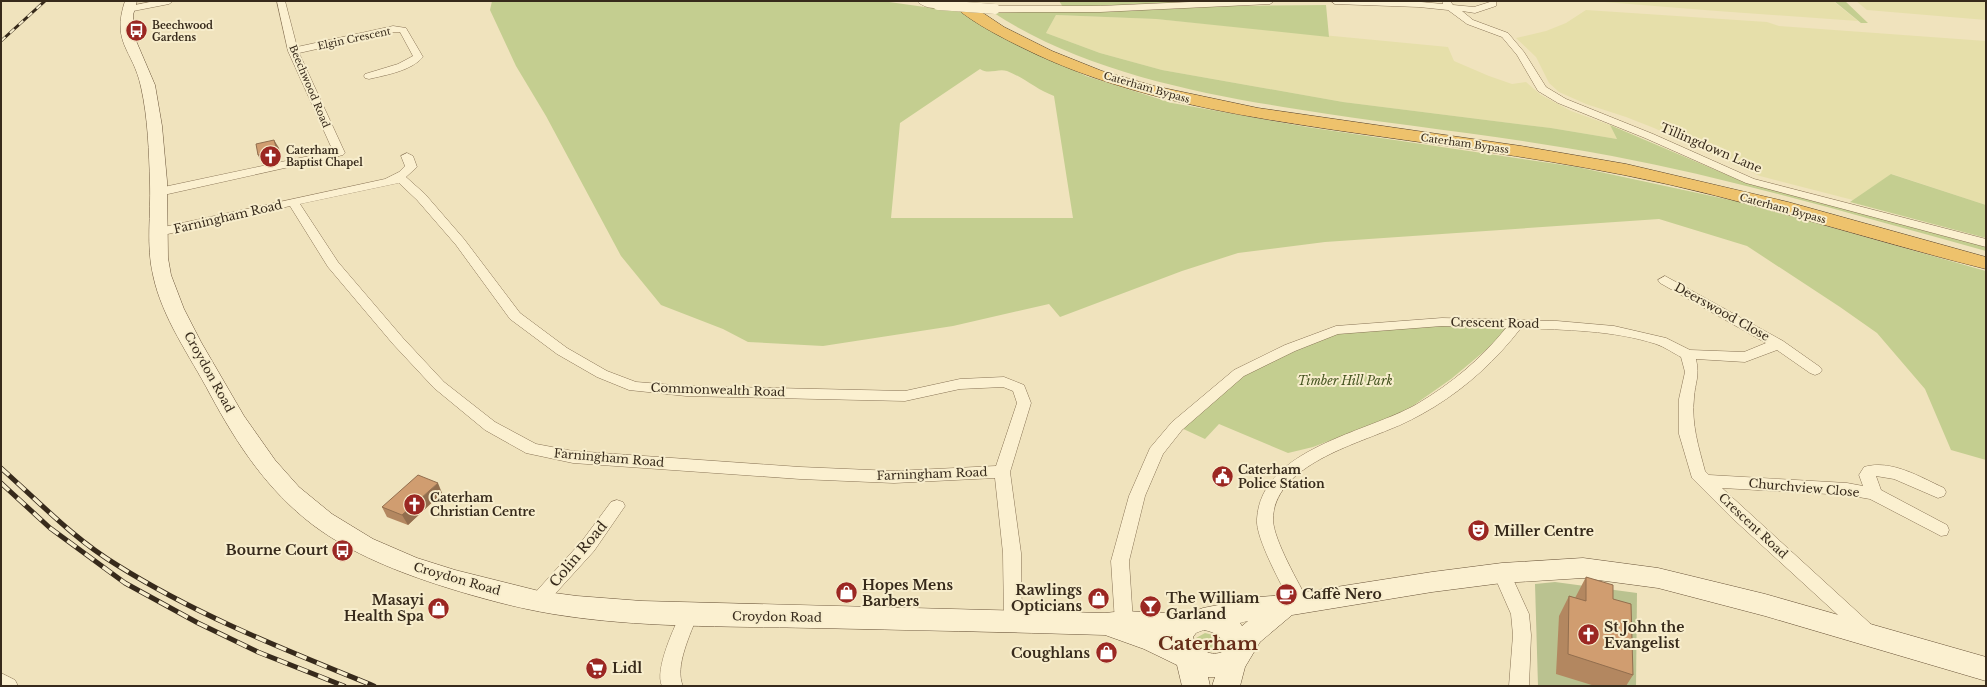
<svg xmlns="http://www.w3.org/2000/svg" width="1987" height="687" font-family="'Libre Baskerville',serif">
  <rect width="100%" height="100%" fill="#f0e3bd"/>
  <path fill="#e6dfaa" d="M1592 1H1833L1858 21 1717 11Z
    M1856 1H1986V20L1867 10Z
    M1586 10 1767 22 1779 26 1986 41V205L1892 174 1853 200 1760 176 1654 128 1626 117 1586 104 1559 92 1549 83 1536 57 1516 38 1546 31 1566 23Z
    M1056 15 1156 19 1448 47 1454 61 1489 76 1512 84 1526 82 1541 95 1571 111 1610 125 1617 139 1551 128 1343 102 1162 70 1100 53 1046 33Z"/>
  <path fill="#c4ce90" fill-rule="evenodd" d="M492 1H882L932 8 919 1H948L1021 45 1086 76 1172 103 1307 127 1577 167 1744 203 1986 271V460L1951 450 1925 389 1877 333 1840 307 1747 246 1659 219 1325 242 1238 253 1182 271 1060 317 1049 304 953 326 823 346 748 342 723 329 661 305 621 256 546 116 516 66 490 10ZM980 69C989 75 998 68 1007 71 1023 77 1037 90 1054 96L1073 218H891L900 123Z
    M1059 1H1233L1063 7Z
    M1834 1H1845L1868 23H1861Z
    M1326 5 1329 37 1156 19 1056 15 1046 33 1100 53 1162 70 1343 102 1551 128 1617 139 1610 125 1746 183 1986 246V251C1862 217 1738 180 1612 156 1507 136 1401 126 1296 109 1195 93 1081 70 994 13L1230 6Z
    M1891 174 1986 205V238L1850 202Z
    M1517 324 1451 379 1414 405 1399 414 1313 447 1288 453 1219 424 1205 439 1177 426 1239 373 1336 330 1394 325Z
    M1205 633 1213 635 1218 641V647C1212 656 1205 651 1197 647L1196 638Z"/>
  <path fill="#bac290" d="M1555 582 1637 593 1636 686H1538L1535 584Z"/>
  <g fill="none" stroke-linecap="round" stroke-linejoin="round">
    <defs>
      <path id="minor" d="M155 1H173L169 4 128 12 124 9 125 7Z
        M277 1H285L297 47 393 26 406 28 423 57C411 71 386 75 369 79L365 78 364 76 365 74 398 64 413 56 400 32H393L299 53 345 153 343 155 159 196 155 194 153 192 159 188 333 151 288 51Z
        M917 1 938 2 942 5C936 11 922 7 917 1Z
        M1213 1H1274L1270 4 1100 12H995L991 9 995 6H1100Z
        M1331 1H1410L1443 4 1442 1H1450L1453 5 1474 7 1493 1 1496 2V6L1475 13 1462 11 1473 20 1508 33 1524 52 1546 87 1566 99 1653 134 1754 179 1986 239V247L1746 183 1645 138 1558 103 1538 91 1517 55 1502 37 1467 24 1448 10 1419 7 1335 4Z
        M407 153 413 156 417 167 406 177 425 194 464 239 520 313 567 348 607 371 636 382 686 386 905 391 960 379 1004 377 1024 385 1031 403 1010 472 1021 553 1022 621 1019 626 1013 629 1007 626 1004 621 1003 553 995 478 894 483 800 479 573 463 526 453 485 430 434 388 393 344 328 267 290 206 159 236 153 232 159 228 385 179 399 172 405 166 401 156ZM399 183 417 200 456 245 510 319 557 354 597 377 629 390 686 396 905 401 960 389 1003 387 1013 391 1017 403 996 466 894 471 800 467 573 451 536 444 495 422 444 382 403 338 338 262 300 204Z
        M1665 276 1783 341 1820 367 1822 370 1820 373 1815 375 1810 373 1777 350 1745 362 1696 359C1700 377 1695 382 1694 398 1691 424 1699 448 1705 471L1709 475 1847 483 1863 486 1859 475 1864 467C1891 459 1920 477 1944 488L1946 492 1944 496 1938 498 1894 479 1876 476 1881 490 1947 525 1949 530 1947 535 1941 536 1870 499 1847 495 1722 488 1874 627 1877 632 1874 637 1868 640 1862 637 1731 517 1692 478 1679 434V399L1685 372 1681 357C1673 353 1665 347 1656 344 1613 330 1565 330 1521 328 1496 360 1468 386 1434 407 1419 416 1404 424 1388 430 1350 446 1273 468 1273 520 1274 541 1299 583 1309 603L1306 608 1300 610 1294 608C1284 590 1255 538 1257 519 1261 448 1367 433 1417 404 1451 384 1481 359 1506 328L1442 326 1338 334 1295 351 1244 376 1182 430 1163 454 1145 496 1129 561 1133 622 1130 627 1124 630 1118 627 1115 622 1111 561 1129 496 1150 448 1172 422 1234 370 1285 345 1336 326 1442 318 1557 321 1614 326 1666 338 1690 350 1744 352 1766 343 1660 283 1658 280Z
        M617 500 623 502 625 506 594 551 544 606 538 608 532 606 529 601 532 596 582 541 611 502Z
        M1502 566 1508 568 1529 614 1531 635 1529 686H1509L1513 635 1511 614 1493 573 1496 568Z
        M689 606 695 609 698 614C691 633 674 667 683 686H662C654 670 675 625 683 609Z
        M1 673 15 680 18 686H1Z"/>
      <path id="secondary" d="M125 1H137L133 15 134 36 155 85 162 126 167 181 168 258 171 275 184 309 201 342 244 416 275 460 299 487 332 514 373 539 417 558 455 570 539 591 577 596 642 601 1105 613 1124 611 1187 614 1203 608 1259 597 1285 595 1432 572 1502 563 1583 558 1658 568 1765 594 1986 657V681L1765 616 1658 588 1583 578 1502 583 1432 592 1292 615 1260 642 1245 667 1240 686H1212L1215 677H1208L1210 686H1182L1177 665 1144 649 1105 635C1007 632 909 630 812 628 726 626 638 628 553 614 517 608 480 598 445 587 398 572 352 554 313 525 267 490 237 444 210 394 190 356 162 318 153 275 146 246 151 214 150 184 149 152 148 118 141 87 133 49 111 44 125 1ZM1248 621 1242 626 1240 623ZM1204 630C1216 632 1225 638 1224 651 1213 657 1205 652 1196 645L1193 637 1196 633Z"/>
      <path id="trunk" d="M949 1H965L1004 27 1052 51 1102 71 1154 86 1258 108 1521 146 1626 164 1788 202 1986 257V269C1865 239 1747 199 1624 175 1528 156 1431 144 1335 130 1227 114 1115 95 1017 45 997 35 964 18 949 1Z"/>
    </defs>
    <use href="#minor" stroke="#887355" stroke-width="1"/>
    <use href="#secondary" stroke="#6a5439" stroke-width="1"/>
    <use href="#trunk" stroke="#55402a" stroke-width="1"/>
    <use href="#minor" fill="#fbf0d0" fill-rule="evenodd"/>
    <use href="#secondary" fill="#fbf0d0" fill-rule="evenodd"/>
    <use href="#trunk" fill="#eec26c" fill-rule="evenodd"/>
    <defs>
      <path id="rail-far1" d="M1 41 45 1"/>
      <path id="rail" d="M1 468C38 501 74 539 117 565 198 616 286 650 374 686
        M1 483 50 528 125 583 198 623 258 652 344 686"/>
    </defs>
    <use href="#rail-far1" stroke="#372a1b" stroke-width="3"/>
    <use href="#rail" stroke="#372a1b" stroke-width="5"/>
    <use href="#rail-far1" stroke="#f7edcc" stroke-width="2" stroke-dasharray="6" stroke-linecap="butt"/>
    <use href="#rail" stroke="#f7edcc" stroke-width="3.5" stroke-dasharray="11" stroke-linecap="butt"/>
    <defs>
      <path id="minor-bridge" d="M938 5 995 9"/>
    </defs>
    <use href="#minor-bridge" stroke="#887355" stroke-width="10" stroke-linecap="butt"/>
    <use href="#minor-bridge" stroke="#fbf0d0" stroke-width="10"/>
  </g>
  <path fill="#b38760" d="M442 493 408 525 387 517 382 507Z
    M1586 577 1633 675 1626 686H1595L1556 674 1559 616 1569 596 1575 598Z"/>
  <path fill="#926e4e" d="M274 140 279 148 281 159 262 164 258 155Z
    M438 483 442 493 408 525 402 515Z"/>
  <path fill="#d09d70" stroke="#926e4e" d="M274 140 277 150 258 155 256 144Z
    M418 475 438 483 402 515 382 507Z
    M1586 577 1613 585V599L1631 604 1633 675 1568 654 1569 596 1586 601Z"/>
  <defs>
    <symbol id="bus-disc" viewBox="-11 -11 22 22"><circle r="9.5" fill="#9b2722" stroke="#f7edcc"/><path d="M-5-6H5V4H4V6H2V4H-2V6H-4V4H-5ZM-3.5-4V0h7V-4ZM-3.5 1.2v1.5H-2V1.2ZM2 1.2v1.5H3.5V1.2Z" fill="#fff"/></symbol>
    <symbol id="church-disc" viewBox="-11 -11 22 22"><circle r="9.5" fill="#9b2722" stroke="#f7edcc"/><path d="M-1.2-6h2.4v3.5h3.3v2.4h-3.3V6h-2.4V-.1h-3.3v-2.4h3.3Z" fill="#fff"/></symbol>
    <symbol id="civic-disc" viewBox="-11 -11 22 22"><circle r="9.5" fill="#9b2722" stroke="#f7edcc"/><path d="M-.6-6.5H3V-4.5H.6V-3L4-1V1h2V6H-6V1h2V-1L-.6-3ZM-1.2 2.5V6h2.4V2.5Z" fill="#fff"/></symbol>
    <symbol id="theatre-disc" viewBox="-11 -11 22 22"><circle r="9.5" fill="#9b2722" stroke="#f7edcc"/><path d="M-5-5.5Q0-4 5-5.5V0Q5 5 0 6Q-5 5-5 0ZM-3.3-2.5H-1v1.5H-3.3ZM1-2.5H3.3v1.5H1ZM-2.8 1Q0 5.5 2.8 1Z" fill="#fff"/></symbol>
    <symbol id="shop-disc" viewBox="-11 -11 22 22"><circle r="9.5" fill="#9b2722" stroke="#f7edcc"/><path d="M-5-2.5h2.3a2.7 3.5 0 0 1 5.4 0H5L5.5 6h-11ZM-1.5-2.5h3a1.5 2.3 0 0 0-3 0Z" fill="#fff"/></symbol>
    <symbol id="cafe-disc" viewBox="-11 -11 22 22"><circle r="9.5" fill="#9b2722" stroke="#f7edcc"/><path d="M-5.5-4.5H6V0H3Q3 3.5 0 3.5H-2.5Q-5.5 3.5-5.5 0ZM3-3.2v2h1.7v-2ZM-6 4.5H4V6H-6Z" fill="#fff"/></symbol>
    <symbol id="bar-disc" viewBox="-11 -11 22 22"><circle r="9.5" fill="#9b2722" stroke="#f7edcc"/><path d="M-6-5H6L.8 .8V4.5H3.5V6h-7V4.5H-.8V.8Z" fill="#fff"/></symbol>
    <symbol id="supermarket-disc" viewBox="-11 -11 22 22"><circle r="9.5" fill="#9b2722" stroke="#f7edcc"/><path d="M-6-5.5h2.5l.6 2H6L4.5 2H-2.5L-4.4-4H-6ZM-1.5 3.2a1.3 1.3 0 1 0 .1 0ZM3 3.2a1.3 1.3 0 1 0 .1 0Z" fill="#fff"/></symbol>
  </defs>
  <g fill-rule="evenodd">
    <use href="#bus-disc" x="124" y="18" width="25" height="25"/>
    <use href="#church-disc" x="258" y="144" width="25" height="25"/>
    <use href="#civic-disc" x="1210" y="464" width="25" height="25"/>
    <use href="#church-disc" x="402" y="492" width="25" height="25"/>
    <use href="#theatre-disc" x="1466" y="518" width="25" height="25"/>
    <use href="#bus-disc" x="330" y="538" width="25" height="25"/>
    <use href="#shop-disc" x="834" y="580" width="25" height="25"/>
    <use href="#cafe-disc" x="1274" y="582" width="25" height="25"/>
    <use href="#shop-disc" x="1086" y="586" width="25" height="25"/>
    <use href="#bar-disc" x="1138" y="594" width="25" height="25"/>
    <use href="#shop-disc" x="426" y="596" width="25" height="25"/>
    <use href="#church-disc" x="1576" y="622" width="25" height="25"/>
    <use href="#shop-disc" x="1094" y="640" width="25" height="25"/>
    <use href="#supermarket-disc" x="584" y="656" width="25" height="25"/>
  </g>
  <g text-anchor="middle" stroke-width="4" stroke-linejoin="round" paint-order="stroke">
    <g font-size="10" font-weight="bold" fill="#372a1b" stroke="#f7edcc" text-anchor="start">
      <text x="152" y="29">Beechwood<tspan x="152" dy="12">Gardens</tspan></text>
      <text x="286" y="154">Caterham<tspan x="286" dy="12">Baptist Chapel</tspan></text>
    </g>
    <g font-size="10" fill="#372a1b" stroke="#f7edcc">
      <text transform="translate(354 38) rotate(-12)" y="4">Elgin Crescent</text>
      <text transform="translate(310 86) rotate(67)" y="4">Beechwood Road</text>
      <text transform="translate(1147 87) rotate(16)" y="4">Caterham Bypass</text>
      <text transform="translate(1465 143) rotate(8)" y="4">Caterham Bypass</text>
      <text transform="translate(1783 208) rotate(15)" y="4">Caterham Bypass</text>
    </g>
    <g font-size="12" fill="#372a1b" stroke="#f7edcc">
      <text transform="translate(1711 148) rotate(23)" y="4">Tillingdown Lane</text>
      <text transform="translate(228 217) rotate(-13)" y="4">Farningham Road</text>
      <text transform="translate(1722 312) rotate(29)" y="4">Deerswood Close</text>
      <text transform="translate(1495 323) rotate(1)" y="4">Crescent Road</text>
      <text transform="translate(209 372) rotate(61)" y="4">Croydon Road</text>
      <text transform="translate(718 390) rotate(2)" y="4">Commonwealth Road</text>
      <text transform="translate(609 458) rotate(5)" y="4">Farningham Road</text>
      <text transform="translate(932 474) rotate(-2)" y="4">Farningham Road</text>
      <text transform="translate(1804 488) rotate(5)" y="4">Churchview Close</text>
      <text transform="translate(1753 526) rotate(43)" y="4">Crescent Road</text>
      <text transform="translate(457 579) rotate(16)" y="4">Croydon Road</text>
      <text transform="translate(777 617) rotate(1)" y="4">Croydon Road</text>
    </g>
    <g font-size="12" font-style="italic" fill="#455420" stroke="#f7edcc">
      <text x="1345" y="385">Timber Hill Park</text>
    </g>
    <g font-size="12" font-weight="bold" fill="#372a1b" stroke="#f7edcc" text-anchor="start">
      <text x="1238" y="474">Caterham<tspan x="1238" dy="14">Police Station</tspan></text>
      <text x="430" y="502">Caterham<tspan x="430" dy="14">Christian Centre</tspan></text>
    </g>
    <g font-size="14" font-weight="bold" fill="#372a1b" stroke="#f7edcc" text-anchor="start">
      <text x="1494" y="536">Miller Centre</text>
      <text x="328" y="555" text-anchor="end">Bourne Court</text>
      <text x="862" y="590">Hopes Mens<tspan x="862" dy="16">Barbers</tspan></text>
      <text x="1082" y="595" text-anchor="end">Rawlings<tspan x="1082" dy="16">Opticians</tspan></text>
      <text x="1302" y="599">Caffè Nero</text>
      <text x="1166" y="603">The William<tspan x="1166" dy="16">Garland</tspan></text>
      <text x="424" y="605" text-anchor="end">Masayi<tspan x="424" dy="16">Health Spa</tspan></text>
      <text x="1604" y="632">St John the<tspan x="1604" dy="16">Evangelist</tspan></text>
      <text x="1090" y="658" text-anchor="end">Coughlans</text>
      <text x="612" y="673">Lidl</text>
    </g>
    <g font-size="14" fill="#372a1b" stroke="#f7edcc">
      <text transform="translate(578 554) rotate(-50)" y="5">Colin Road</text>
    </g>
    <g font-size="19" font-weight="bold" fill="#662c18" stroke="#f7edcc">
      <text x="1208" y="650">Caterham</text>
    </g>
  </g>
  <rect width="1987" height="687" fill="none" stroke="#372a1b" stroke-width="4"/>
</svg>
